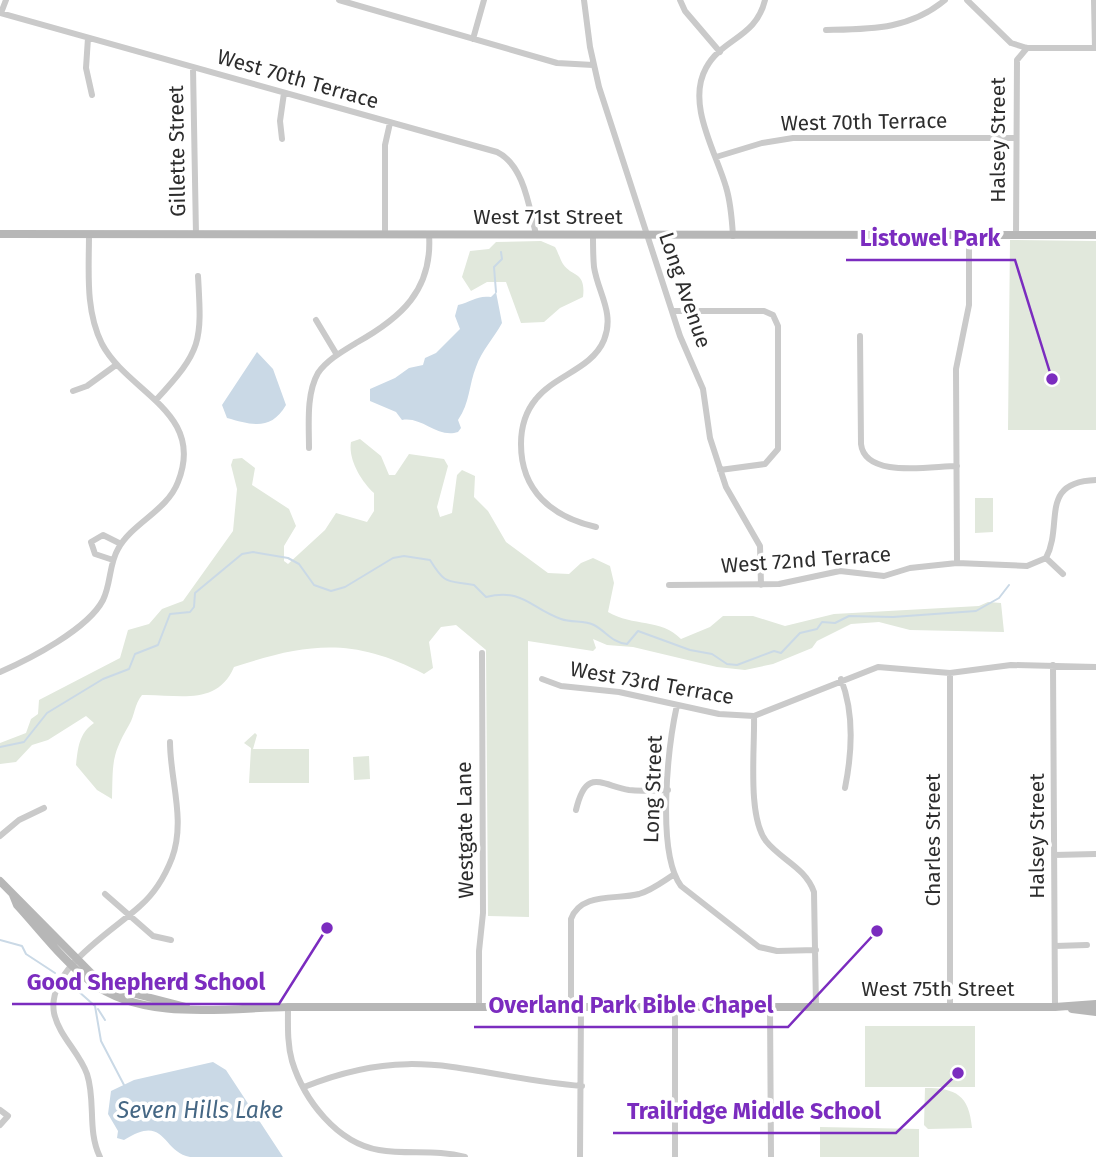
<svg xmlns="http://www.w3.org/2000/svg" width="1096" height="1157" font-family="'Fira Sans',sans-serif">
  <rect width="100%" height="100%" fill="#fff"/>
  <path fill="#e1e8dc" d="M1010 240 1096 241V430H1008Z
    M541 241 555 247C558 252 560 259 563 264 573 278 586 271 583 297L560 308 544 322 521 323 506 282H487L471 291 462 277 470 251 489 249 496 242Z
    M360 439 381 456 389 475H395L409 454 444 459 448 466 437 507 440 517 452 513 457 475 462 470 475 476 474 497 488 511 506 542 548 573 569 574 581 563 593 558 610 566 614 583 608 612C633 627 661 618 681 639L710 627 723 616H753L785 626 834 614 979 606 988 602 1001 603 1004 632 910 630 879 622 851 624 817 641 812 648 773 664 745 670 717 667 633 647 607 645 593 639 596 648 593 651 528 641 529 917 488 916 486 650 456 625 441 627 429 642 433 668 424 674C353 637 308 643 234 667 217 707 177 694 142 695 134 705 135 715 129 725 111 756 113 763 112 799L97 790 76 765C78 748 79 733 94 723L86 716 48 740 32 745 16 762 0 764V743L26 733 31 719 38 714 39 700 120 658 128 630 149 624 162 609 183 601 233 531 237 489 231 465 233 459 242 458 255 468 252 485 289 509 296 526 284 546V561L288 564 325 530 336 513 367 522 374 511V493C361 481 348 459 351 442Z
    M975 498H993V532L975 533Z
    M255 733 257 735 253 749H309V783H249L251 748 244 743Z
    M369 756 370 779 354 780 353 757Z
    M865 1026H975V1087H865Z
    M925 1088C956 1088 969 1095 972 1128L928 1129 924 1125Z
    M820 1127 919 1129V1157H820Z"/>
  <path fill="#cad9e6" d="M496 292 502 323C494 338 482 350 476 367 469 384 470 403 458 420L461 428 458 432C438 439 422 416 402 420L396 412 370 401V389L395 378 409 368 423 365 425 358 436 353 460 329 455 316 458 305C471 302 477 295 491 297Z
    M257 352 273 369 286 405C271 431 252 425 227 418L222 405Z
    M213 1062 226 1070 283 1157C257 1157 214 1157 190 1157 161 1151 166 1113 124 1140L117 1138 118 1131 108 1114 111 1091 134 1080Z"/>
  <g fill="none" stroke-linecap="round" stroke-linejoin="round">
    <path stroke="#cad9e6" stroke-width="2" d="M496 292 494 267 502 259 501 252
      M0 747 24 742 47 713 103 679 129 669 135 654 158 645 170 614 190 612 194 607 195 593 242 554 253 552 288 558 299 564 314 585 331 591 345 587 393 558 404 556 430 560C446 586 447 580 474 585L486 597C523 588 530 608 561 619 572 623 584 620 594 625 607 632 611 642 627 644L638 631 690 650 712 654 727 664 737 665 774 651 781 653 800 633 817 629 822 622 835 623 849 616 893 617 976 611 999 598 1009 585
      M0 940 22 946 26 954 55 973
      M69 983 95 1006 101 1041 124 1085
      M98 1009 105 1020"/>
    <path stroke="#cacaca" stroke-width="6" d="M339 0 557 63 593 65
      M584 0 590 47 599 87 680 336 703 389 710 438 726 487 760 546 761 585
      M680 0 685 11 720 52
      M967 0 1011 43 1027 48H1096
      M1094 0 1095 48
      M0 13 497 152C524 165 529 207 536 234
      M1 13 6 0
      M826 30C870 29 909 30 945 0
      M88 38 86 68 92 95
      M473 39 484 0
      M193 68 196 235
      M282 139 280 121 284 93
      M716 157 762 143 793 138H1015
      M385 235V145L390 123
      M593 235C593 245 593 257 594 267 598 293 615 313 604 340 592 369 555 375 536 399 526 411 521 428 521 444 521 491 552 517 596 527
      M733 236C732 220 731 203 726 187 716 152 686 104 706 68 722 38 756 38 765 0
      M1016 236 1017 60 1027 48
      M672 311H764L773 315 778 326V449L765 464 720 470
      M316 320 337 355
      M860 336 861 444C865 479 931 466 957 466
      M73 391 87 386 116 365
      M156 400C202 350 202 343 198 276
      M309 448C309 425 306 394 318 373 327 360 343 351 356 343 401 318 433 290 429 234
      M1046 558C1064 524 1038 482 1096 480
      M113 560 95 554 91 542 103 535 121 544
      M957 563 956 369 969 305V236
      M669 585 779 584 840 571 884 576 910 568 957 563 1027 566 1046 558 1063 574
      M1053 665 1055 1007
      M0 672C30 659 88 629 103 600 111 584 109 564 118 549 132 523 167 511 178 482 206 412 128 393 102 344 85 310 89 271 89 234
      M542 679 561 686 619 692 719 714 754 716 878 667 950 673 1011 665 1096 667
      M841 679C854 712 852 753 845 788
      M677 705C668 746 656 852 681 886L759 947 777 951 816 950
      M754 716C755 748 747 816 766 841 781 860 805 867 814 892L816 1007
      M576 810C586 767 601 785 629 790 642 792 655 790 668 790
      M0 836 19 820 44 808
      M1054 855 1096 854
      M105 894 153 936 171 940
      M1055 946 1087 945
      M571 1006V919C581 892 616 900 639 894 652 890 662 882 673 875
      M675 1006V1157
      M288 1007C288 1025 287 1043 292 1061 304 1100 337 1143 379 1150 408 1155 436 1149 465 1157
      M479 1007V951L483 913 482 653
      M770 1007 771 1157
      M950 1007V673
      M304 1087C417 1041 471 1077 582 1086
      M0 1110 8 1116 0 1125
      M100 1157C87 1131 96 1101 87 1074 79 1052 59 1036 54 1013 46 969 113 931 140 906 155 893 165 876 172 858 186 820 170 780 170 742
      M580 1157 581 1006"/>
    <path stroke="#b7b7b7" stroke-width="8" d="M0 234 1096 235
      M0 881 92 974 124 991 186 1007
      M13 895 17 905C41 931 63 961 91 982 143 1022 227 1008 288 1007H1055L1096 1004
      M1072 1009 1096 1012"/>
  </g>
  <g text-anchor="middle" stroke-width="7" stroke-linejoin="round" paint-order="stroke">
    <g font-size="21" fill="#2d2d2d" stroke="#fff">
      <text transform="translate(298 79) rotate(16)" y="7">West 70th Terrace</text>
      <text transform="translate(864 122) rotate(-1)" y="7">West 70th Terrace</text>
      <text transform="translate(998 140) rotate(-90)" y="7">Halsey Street</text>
      <text transform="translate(177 151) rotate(-91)" y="7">Gillette Street</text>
      <text x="548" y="224">West 71st Street</text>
      <text transform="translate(685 290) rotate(71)" y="7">Long Avenue</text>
      <text transform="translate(806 560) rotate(-4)" y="7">West 72nd Terrace</text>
      <text transform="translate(652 683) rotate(10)" y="7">West 73rd Terrace</text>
      <text transform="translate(653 789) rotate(-88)" y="7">Long Street</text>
      <text transform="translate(465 830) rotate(-91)" y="7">Westgate Lane</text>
      <text transform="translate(1037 836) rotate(-90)" y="7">Halsey Street</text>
      <text transform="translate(933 840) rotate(-90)" y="7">Charles Street</text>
      <text x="938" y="996">West 75th Street</text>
    </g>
    <g font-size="23" font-style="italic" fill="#456784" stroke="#fff">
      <text x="200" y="1118">Seven Hills Lake</text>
    </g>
  </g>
  <path fill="none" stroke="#7b2cbf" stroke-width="2.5" d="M1052 379L1015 260H846M327 928L279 1004H12M877 931L788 1027H474M958 1073L896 1133H613"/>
  <g fill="#7b2cbf" stroke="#fff" stroke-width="2.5">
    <circle cx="1052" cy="379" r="7"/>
    <circle cx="327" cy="928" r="7"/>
    <circle cx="877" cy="931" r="7"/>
    <circle cx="958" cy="1073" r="7"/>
  </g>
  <g font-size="23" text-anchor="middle" font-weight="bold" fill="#7b2cbf" stroke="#fff" stroke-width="7" stroke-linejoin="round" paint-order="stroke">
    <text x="930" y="246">Listowel Park</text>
    <text x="146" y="990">Good Shepherd School</text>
    <text x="631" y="1013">Overland Park Bible Chapel</text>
    <text x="754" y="1119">Trailridge Middle School</text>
  </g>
</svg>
